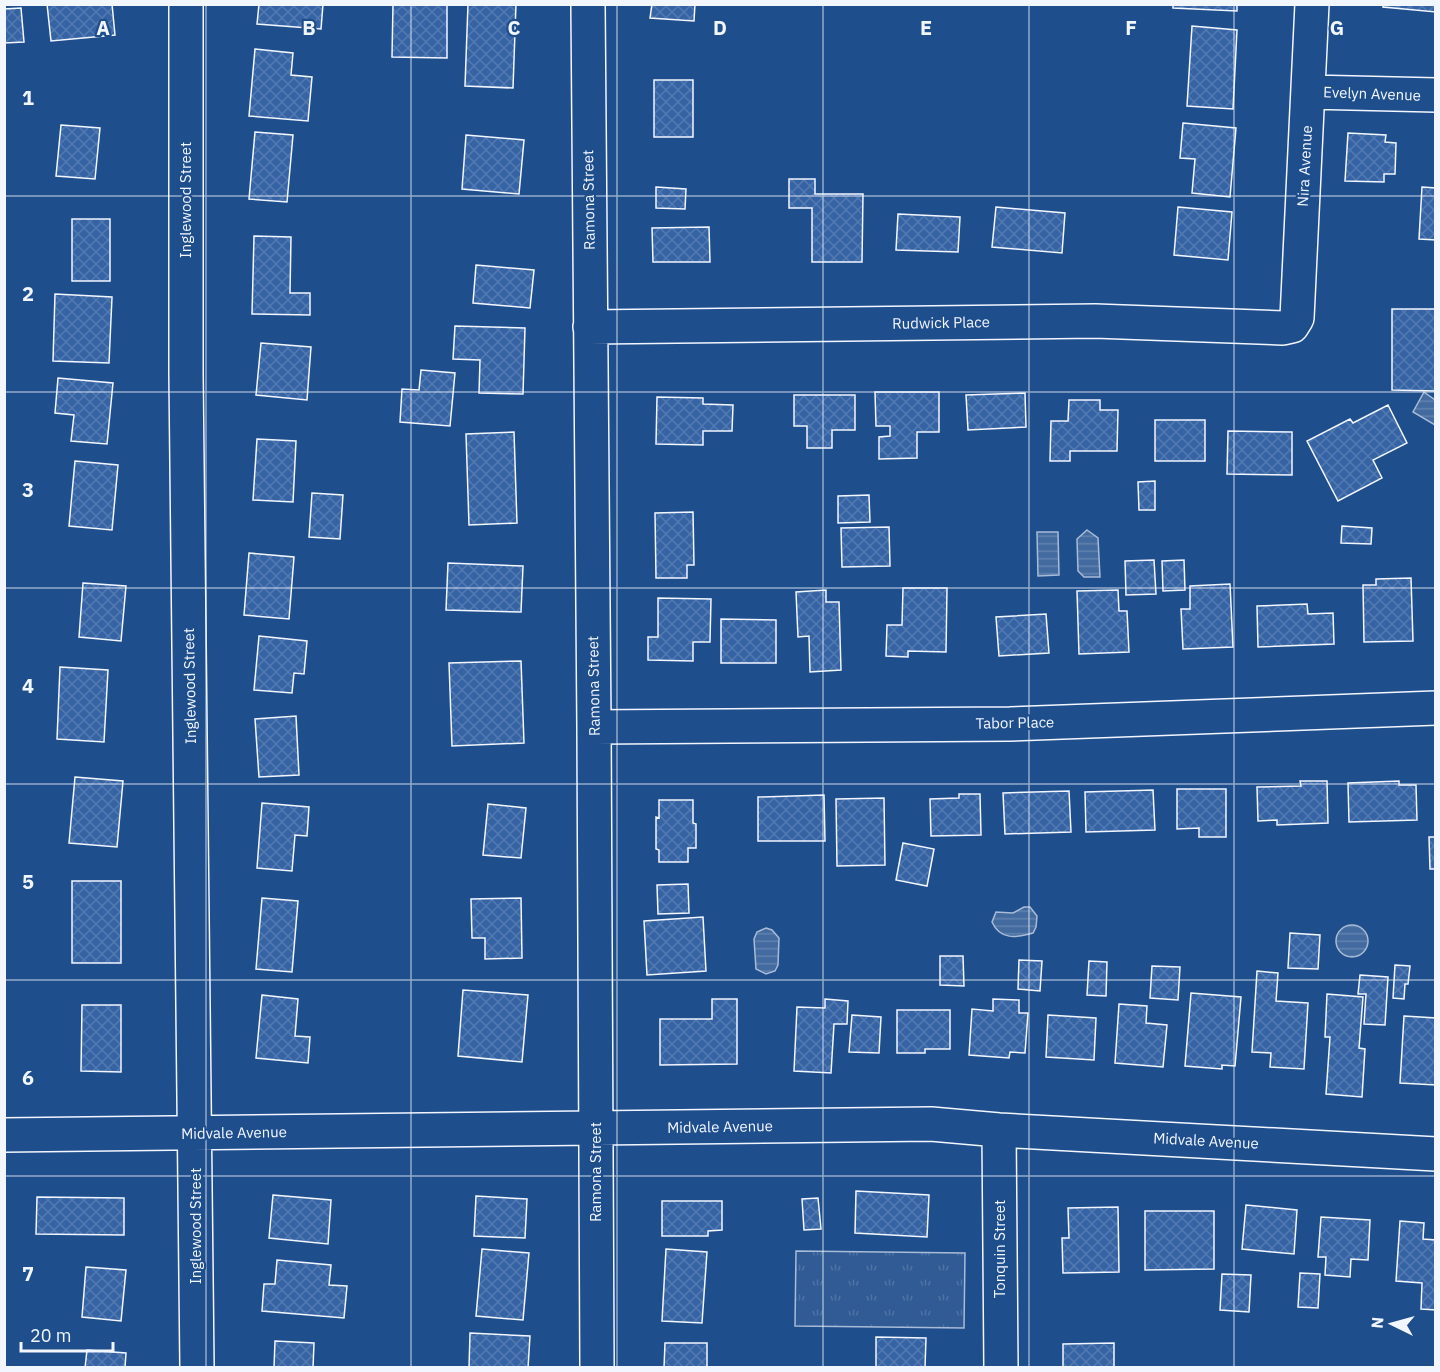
<svg xmlns="http://www.w3.org/2000/svg" width="1440" height="1372" font-family="'IBM Plex Sans',sans-serif">
  <defs>
    <pattern id="grass-tufts" width="24" height="20" patternUnits="userSpaceOnUse" patternTransform="scale(1.5)"><rect width="24" height="20" fill="#305b95"/><path d="M3 7l-1-3M5 7V3M7 7l1-3M15 17l-1-3M17 17v-4M19 17l1-3" fill="none" stroke="#4e73a5"/></pattern>
    <pattern id="water-rules" width="6" height="5" patternUnits="userSpaceOnUse" patternTransform="scale(1.5)"><rect width="6" height="5" fill="#446ba0"/><path d="M0 2.5h6" fill="none" stroke="#5f81ae"/></pattern>
    <pattern id="building-cross-hatch" width="8" height="8" patternUnits="userSpaceOnUse" patternTransform="scale(1.5)"><rect width="8" height="8" fill="#3563a3"/><path d="M0 0l8 8M0 8l8-8" fill="none" stroke="#537ab1"/></pattern>
  </defs>
  <rect width="100%" height="100%" fill="#1f4e8c"/>
  <path fill="url(#grass-tufts)" stroke="#a8bbd7" stroke-width="1.5" d="M796 1251 965 1253 964 1328 795 1326Z"/>
  <path fill="url(#water-rules)" stroke="#a8bbd7" stroke-width="1.5" d="M1424 392 1435 400V425L1413 412Z
    M1087 530 1098 538 1100 577H1084L1078 571 1077 539Z
    M1037 532H1058L1059 575 1038 576Z
    M1024 907H1030L1037 916 1036 927 1033 933C1016 938 1000 940 992 922L996 912 1013 913Z
    M1336 941a16 16 0 1 1 32 0a16 16 0 1 1-32 0Z
    M766 928 772 930 779 938 778 965 775 971 766 974 756 969 754 939 757 932Z"/>
  <path fill="url(#building-cross-hatch)" stroke="#f2f6ff" stroke-width="1.5" d="M47 4H112L115 35 51 41Z
    M259 4H323L321 29 257 24Z
    M393 4H447V58L392 57Z
    M468 4H516L513 88 465 86Z
    M652 4H695L694 21 650 18Z
    M1173 4H1237V11L1173 8Z
    M1384 4H1436V12L1383 7Z
    M21 8 24 42 4 43V9Z
    M1192 26 1237 30 1233 109 1187 106Z
    M255 49 293 53 291 75 312 77 308 121 249 116Z
    M654 80H693V137H654Z
    M1183 123 1236 128 1230 197 1192 193 1195 159 1180 158Z
    M61 125 100 128 95 179 56 176Z
    M255 132 293 135 287 202 249 199Z
    M1348 133 1386 135 1385 142 1396 143 1395 174H1384V182L1345 181Z
    M466 135 524 140 519 194 462 189Z
    M789 179H815V194H863L862 262H812V208H789Z
    M656 187 686 189 685 209 656 208Z
    M1422 187 1436 188V240L1419 239Z
    M996 207 1065 213 1062 253 992 247Z
    M1178 207 1232 212 1228 260 1174 255Z
    M898 214 960 217 958 252 896 250Z
    M72 219H110V281H72Z
    M709 227 710 262H653L652 228Z
    M254 236 291 237 290 293H310V315L252 314Z
    M476 265 534 270 530 308 473 303Z
    M55 294 112 297 109 363 53 361Z
    M1392 309H1436V391L1392 390Z
    M455 326 525 328 523 394 479 393 480 360 453 359Z
    M261 343 311 347 307 400 256 395Z
    M421 370 455 373 450 426 400 422 402 389 419 390Z
    M58 378 113 383 107 444 71 441 74 415 55 413Z
    M875 392H939V432H917V458L879 459V437L890 436V426H876Z
    M1025 393 1026 427 968 430 966 395Z
    M794 395H855V430H832V448H807V426H794Z
    M657 397 703 398V404L733 405 732 431H703V445L656 444Z
    M1069 400H1100V410H1118L1117 451H1070V461H1050L1051 421H1068Z
    M1388 405 1407 443 1373 460 1382 478 1338 501 1307 441 1350 419 1353 423Z
    M1155 420H1205V461H1155Z
    M1228 431 1292 432V475L1227 474Z
    M514 432 517 523 469 525 466 434Z
    M257 439 296 441 293 502 253 500Z
    M75 461 118 465 112 530 69 526Z
    M1155 481V510H1139L1138 482Z
    M312 493 343 495 340 539 309 537Z
    M869 495 870 522 838 523V496Z
    M693 512 694 565H687V578H656L655 513Z
    M1342 526 1372 528 1371 544 1341 543Z
    M889 527 890 566 842 567 841 528Z
    M249 553 294 557 289 619 244 615Z
    M1154 560 1156 594 1126 595 1125 561Z
    M1184 560 1185 590 1163 591 1162 561Z
    M448 563 523 566 521 612 446 610Z
    M1411 578 1413 641 1364 642 1363 585H1376V579Z
    M83 583 126 586 121 641 79 637Z
    M1230 584 1233 647 1183 649 1181 609H1190V586Z
    M903 588H947L946 652 908 651V657L886 656 887 625H902Z
    M826 590V602H839L841 670 810 672 809 636 798 637 796 592Z
    M1118 590 1119 611H1127L1129 652 1079 654 1077 591Z
    M658 598 711 599 710 642H693V661L648 660V637H658Z
    M1307 604 1308 614 1333 613 1334 644 1258 647 1257 606Z
    M1046 614 1049 653 999 656 996 617Z
    M721 619 776 620V663H721Z
    M259 636 307 641 304 674 294 673 292 693 254 690Z
    M521 661 524 743 452 746 449 663Z
    M60 667 108 670 104 742 57 739Z
    M296 716 299 775 259 777 255 719Z
    M75 777 123 781 117 847 69 843Z
    M1300 781H1327L1328 823 1277 825V820L1258 821 1257 787 1301 786Z
    M1399 781V785H1416L1417 820 1349 822 1348 783Z
    M1177 789H1226V837H1199V828L1177 829Z
    M1153 790 1155 830 1086 832 1085 792Z
    M1069 791 1071 832 1005 834 1003 793Z
    M959 794H980L981 835 931 836 930 799 959 798Z
    M824 795 825 841H758V797Z
    M884 798 885 865 837 866 836 799Z
    M659 800H693V823L696 824V848H688V862H659V850L656 849V817L659 818Z
    M262 803 309 807 307 836 295 835 292 871 257 868Z
    M488 804 526 808 521 858 483 855Z
    M1429 837H1436V869H1430Z
    M903 843 934 849 927 886 896 880Z
    M72 881H121V963H72Z
    M688 884 689 913 658 914 657 885Z
    M262 898 298 901 292 972 256 969Z
    M521 898 522 958 485 959V938H472L471 899Z
    M703 917 706 971 647 975 644 921Z
    M1290 933 1320 935 1318 969 1288 968Z
    M940 956H963L964 986 940 985Z
    M1019 960 1042 961 1040 991 1018 989Z
    M1089 961 1107 962 1106 996 1087 995Z
    M1395 965 1410 966 1408 984H1405L1404 999 1393 998Z
    M1152 966 1180 967 1178 1000 1150 998Z
    M1257 971 1278 973 1276 1001 1308 1003 1304 1069 1270 1067 1271 1053 1252 1052Z
    M1360 975 1388 977 1385 1025 1364 1024 1366 994H1358Z
    M463 990 528 995 522 1062 458 1056Z
    M1191 993 1241 997 1235 1066 1222 1065V1069L1185 1066Z
    M1327 994 1363 997 1359 1048 1365 1049 1362 1097 1326 1094 1330 1037H1325Z
    M262 995 298 999 295 1036 310 1037 308 1063 256 1058Z
    M712 999H737V1064L660 1065V1019H712Z
    M825 999 848 1001 847 1024H834L831 1073 794 1071 797 1007 825 1008Z
    M993 999 1019 1000V1013H1028L1025 1053 1010 1052 1009 1058 969 1055 972 1009 993 1011Z
    M1119 1004 1147 1006 1146 1023 1167 1025 1163 1067 1115 1063Z
    M82 1005H121V1072L81 1071Z
    M897 1010H950V1049H925V1053H897Z
    M852 1015 881 1017 879 1053 849 1052Z
    M1048 1015 1096 1018 1094 1060 1046 1057Z
    M1404 1016 1436 1018V1085L1400 1083Z
    M856 1191 929 1195 927 1237 855 1233Z
    M273 1195 331 1200 328 1244 269 1238Z
    M476 1196 527 1199 525 1238 474 1236Z
    M37 1197 124 1198V1235L36 1234Z
    M818 1198 821 1229 804 1230 802 1199Z
    M662 1201H722V1230L708 1231V1236H662Z
    M1246 1205 1297 1210 1294 1254 1242 1249Z
    M1118 1207 1119 1272 1063 1273 1062 1238H1069L1068 1208Z
    M1145 1211H1214V1269L1145 1270Z
    M1321 1217 1370 1220 1368 1260 1351 1259 1350 1277 1325 1275 1326 1257H1318Z
    M1400 1221 1424 1223 1423 1239 1436 1240V1310L1421 1309 1422 1283 1396 1281Z
    M482 1249 529 1253 523 1320 476 1316Z
    M666 1249 707 1252 702 1323 662 1321Z
    M277 1260 331 1265 329 1285 347 1286 344 1318 262 1311 264 1284H275Z
    M86 1267 126 1270 121 1321 82 1317Z
    M1300 1273 1320 1274 1318 1308 1298 1307Z
    M1222 1274 1251 1275 1249 1312 1220 1310Z
    M470 1333 530 1336 528 1368H469Z
    M876 1337 926 1338 925 1368H876Z
    M275 1341 314 1343 313 1368H274Z
    M665 1343H707V1368H664Z
    M1114 1343V1368H1063V1344Z
    M87 1350 126 1353 125 1368H85Z"/>
  <g fill="none" stroke-linecap="round" stroke-linejoin="round">
    <defs>
      <path id="minor" d="M186 4V374L197 1368
        M588 4 594 727 597 1368
        M1309 92 1436 95
        M590 327 1095 321 1283 328 1292 326 1297 318 1312 4
        M594 727 1010 724 1436 708
        M999 1130 1001 1368
        M4 1135 931 1124 999 1130 1436 1154"/>
    </defs>
    <use href="#minor" stroke="#f2f6ff" stroke-width="36"/>
    <use href="#minor" stroke="#1f4e8c" stroke-width="33"/>
  </g>
  <path fill="none" stroke="#f2f6ff" stroke-width="1.5" stroke-opacity="0.55" d="M206 4V1368M411 4V1368M617 4V1368M823 4V1368M1029 4V1368M1234 4V1368M4 196H1436M4 392H1436M4 588H1436M4 784H1436M4 980H1436M4 1176H1436"/>
  <g text-anchor="middle" stroke-width="4.5" stroke-linejoin="round" paint-order="stroke">
    <g font-size="15" fill="#f2f6ff" stroke="#1f4e8c">
      <text transform="translate(1372 94) rotate(2)" y="5">Evelyn Avenue</text>
      <text transform="translate(1305 166) rotate(-87)" y="5">Nira Avenue</text>
      <text transform="translate(186 200) rotate(-90)" y="5">Inglewood Street</text>
      <text transform="translate(589 200) rotate(-91)" y="5">Ramona Street</text>
      <text transform="translate(941 323) rotate(-1)" y="5">Rudwick Place</text>
      <text transform="translate(190 686) rotate(-91)" y="5">Inglewood Street</text>
      <text transform="translate(594 686) rotate(-91)" y="5">Ramona Street</text>
      <text transform="translate(1015 723) rotate(-1)" y="5">Tabor Place</text>
      <text transform="translate(720 1127) rotate(-1)" y="5">Midvale Avenue</text>
      <text transform="translate(234 1133) rotate(-1)" y="5">Midvale Avenue</text>
      <text transform="translate(1206 1141) rotate(3)" y="5">Midvale Avenue</text>
      <text transform="translate(596 1172) rotate(-90)" y="5">Ramona Street</text>
      <text transform="translate(196 1226) rotate(-90)" y="5">Inglewood Street</text>
      <text transform="translate(1000 1249) rotate(-90)" y="5">Tonquin Street</text>
    </g>
  </g>
  <g font-size="20" text-anchor="middle" font-weight="bold" fill="#f2f6ff" stroke="#1f4e8c" stroke-width="4.5" stroke-linejoin="round" paint-order="stroke">
    <text x="103" y="35">A</text>
    <text x="309" y="35">B</text>
    <text x="514" y="35">C</text>
    <text x="720" y="35">D</text>
    <text x="926" y="35">E</text>
    <text x="1131" y="35">F</text>
    <text x="1337" y="35">G</text>
    <text x="28" y="105">1</text>
    <text x="28" y="301">2</text>
    <text x="28" y="497">3</text>
    <text x="28" y="693">4</text>
    <text x="28" y="889">5</text>
    <text x="28" y="1085">6</text>
    <text x="28" y="1281">7</text>
  </g>
  <rect width="1440" height="1372" fill="none" stroke="#f2f6ff" stroke-width="12"/>
  <g transform="translate(1392 1324) rotate(275)" stroke="#1f4e8c" stroke-width="4.5" paint-order="stroke">
  <path d="M0-4.5L10 22L0 15L-10 22Z" fill="#f2f6ff"/>
  <text y="-9" font-size="16" font-weight="bold" text-anchor="middle" fill="#f2f6ff">N</text>
  </g>
  <path d="M21 1342v9h92v-9" fill="none" stroke="#f2f6ff" stroke-width="3"/>
  <text x="30" y="1342" font-size="18" fill="#f2f6ff" stroke="#1f4e8c" stroke-width="4.5" paint-order="stroke">20 m</text>
</svg>
